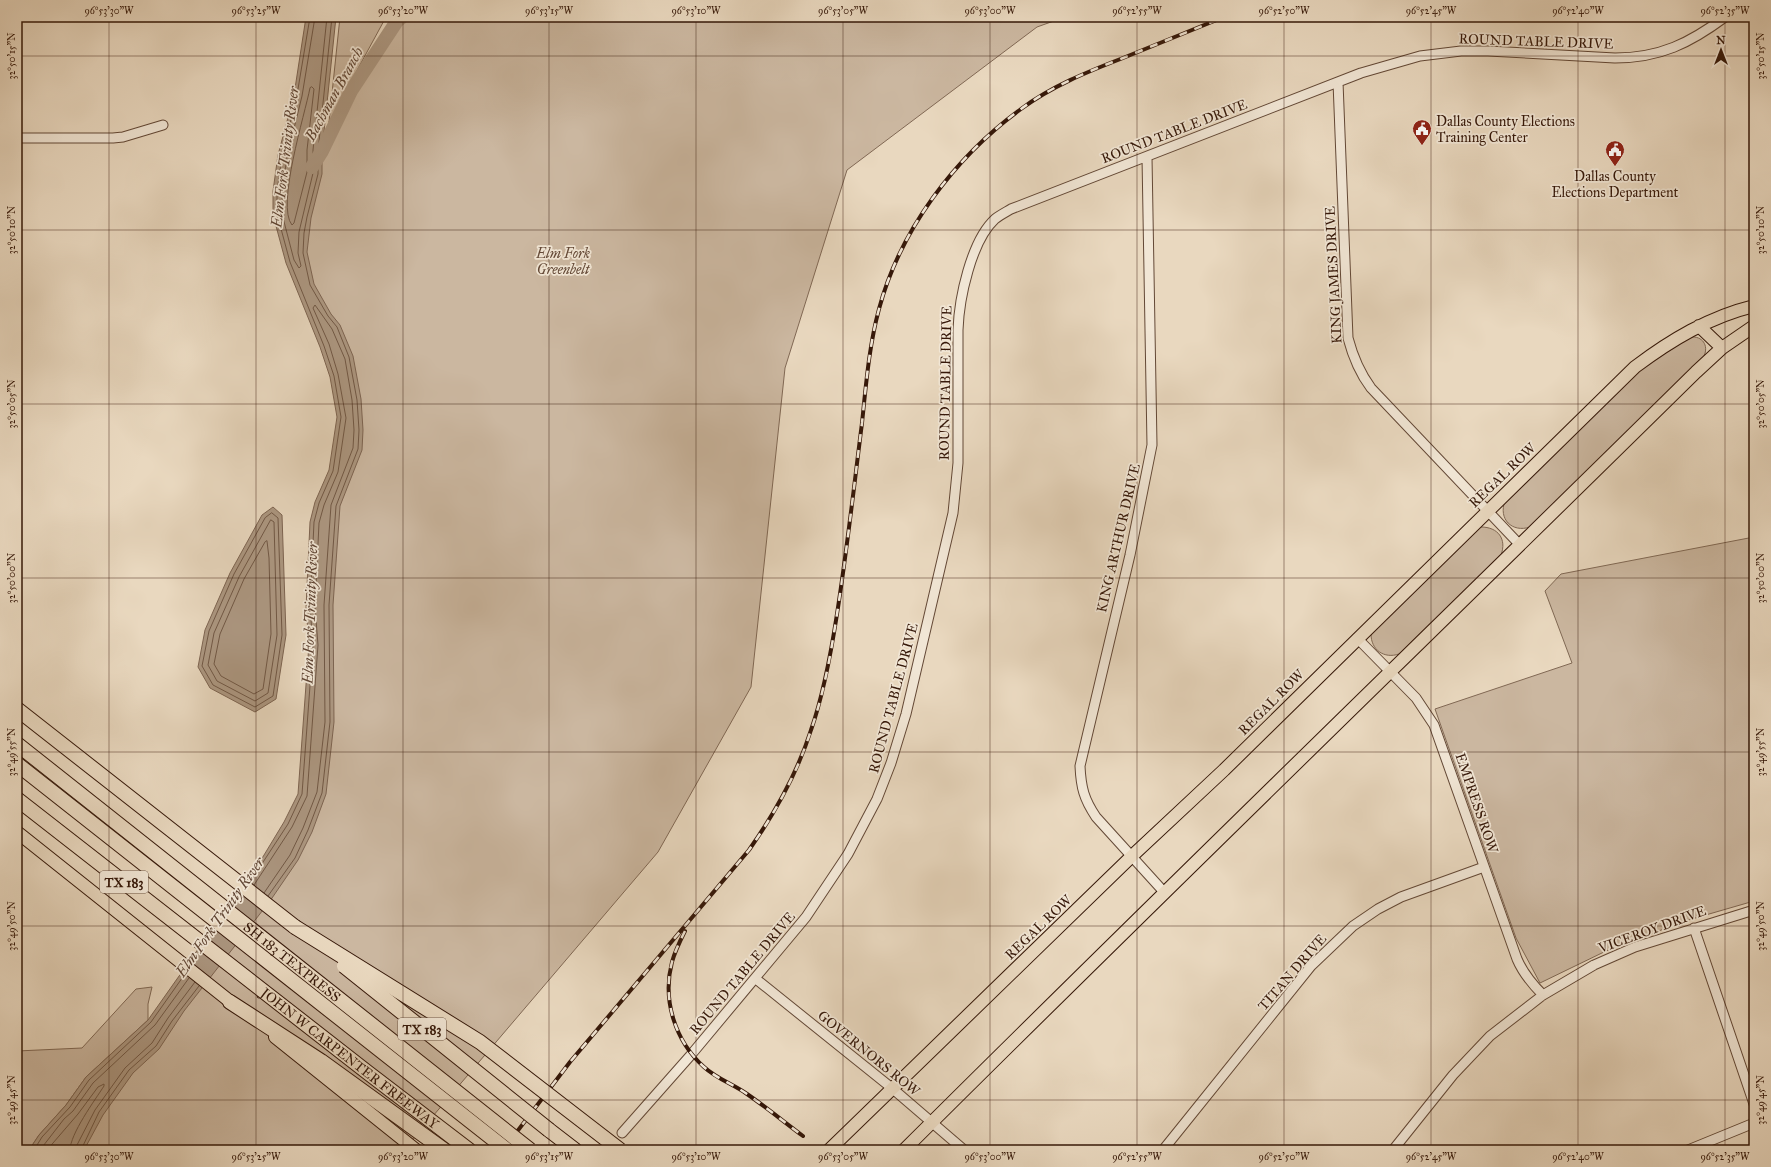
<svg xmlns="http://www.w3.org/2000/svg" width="1771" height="1167" font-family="'IM FELL Great Primer',serif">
  <rect width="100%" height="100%" fill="#e9d8bf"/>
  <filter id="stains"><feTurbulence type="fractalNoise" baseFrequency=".005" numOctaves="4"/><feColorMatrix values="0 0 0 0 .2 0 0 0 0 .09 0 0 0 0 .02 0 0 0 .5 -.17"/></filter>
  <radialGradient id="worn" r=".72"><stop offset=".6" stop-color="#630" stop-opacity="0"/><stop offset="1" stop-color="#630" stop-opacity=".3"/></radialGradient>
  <path fill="#cbb7a0" stroke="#806854" d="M340 17H386L329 122Z
    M402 17H1065L1037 27 847 170 785 368 751 687 658 852 404 1150H73L192 987 321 762 330 524 352 440 292 236 296 190 322 151 351 91 397 21Z
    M1691 337C1702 336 1709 345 1704 356L1530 527C1512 533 1498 519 1505 501L1625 383 1648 364Z
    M1481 527C1498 527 1507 539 1501 555L1399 654C1384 659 1371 650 1371 634L1475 529Z
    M1754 537V901L1685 921 1606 951 1540 983 1516 938 1435 709 1572 663 1545 591 1561 574Z
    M152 987 148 1004V1020L86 1077 66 1105 39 1135 29 1150H17V1051L82 1048 136 989Z"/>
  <path fill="#ac9781" stroke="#7d6451" d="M306 17H336L322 151V174L311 218 307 252 314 284 331 314 340 325 353 356 361 399 363 430 362 450 340 506 333 605 334 722 326 794 312 832 298 860 270 901 184 1011 159 1049 133 1073 103 1115 84 1150H29L39 1135 66 1105 86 1077 148 1020 261 860 284 822 298 794 309 644 306 608 310 522 315 502 329 470 337 417 330 377 320 347 286 263 273 215V191L278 155 294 95Z
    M273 507 282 515 286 635 276 699 255 712 210 688 198 667 205 630 230 573 262 515Z"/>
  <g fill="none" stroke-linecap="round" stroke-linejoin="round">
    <path stroke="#715845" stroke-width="1" d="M315 17 302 96 287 157 282 192V214L294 260 299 268 301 266 298 253 299 232 313 173V150L327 17
      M312 87 314 89 307 150V172L294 223 292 225C276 206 305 114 310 88Z
      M272 513 278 518 282 635 273 696 255 707 213 685 202 666 209 631 234 574 265 518Z
      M271 520 274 522 277 635 268 693 255 701 217 681 208 665 214 633 239 577Z
      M267 541 269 558 271 634 263 689 254 694 221 676 214 664 220 634 244 579 265 542Z
      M250 882 288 824 302 794 313 645 310 607 314 522 319 503 333 471 341 417 334 376 324 346 290 262 277 214V191L282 156 297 95 310 17
      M254 885 292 827 307 796 318 645 315 607 319 523 324 505 338 472 346 418 338 374 329 344 313 308 315 305 332 329 345 359 352 400 354 430 353 448 331 505 324 605 325 722 317 792 303 828 290 855 264 893
      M268 896 295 858 308 830 322 793 330 722 329 605 336 506 358 449 359 430 357 400 349 357 337 327 328 316 310 285 303 253 304 233 307 217 318 174V151L332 17
      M34 1150 42 1137 70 1107 89 1080 151 1022 185 974
      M40 1150 64 1119 73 1111 93 1083 155 1025 189 978
      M47 1150 78 1114 98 1087 104 1084V1086C95 1100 70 1134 70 1150
      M76 1150 77 1145 95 1110 125 1068 152 1043 168 1018 195 982
      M81 1150 99 1112 129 1070 156 1046 172 1021 199 986"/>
    <path stroke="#ac9781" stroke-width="14" d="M312 167 322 151 351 91 397 21 402 17"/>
    <defs>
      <path id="minor" d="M1338 82 1348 338C1353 357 1359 372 1371 388L1520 545
        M17 138H113L123 137 163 125
        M1147 157 1152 445 1130 555 1080 766C1081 788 1084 799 1096 817L1164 892
        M1357 638 1416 698 1434 725 1517 959C1523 973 1532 984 1543 995
        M1694 928 1754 1104
        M756 979 893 1089 964 1150
        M622 1133 690 1056 806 917 848 854 877 799 891 763 906 714 953 513 958 463V330C959 299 971 241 995 219 1000 215 1006 212 1011 209L1361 73 1420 56 1461 51H1488L1615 58C1660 58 1690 43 1725 17
        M1163 1150 1311 966 1353 926 1378 909 1401 897 1484 867
        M1393 1150 1453 1075 1490 1036 1543 995 1594 965 1635 947 1754 910
        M1688 1150 1754 1123"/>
      <path id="major" d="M1699 326 1722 348
        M17 832 237 1007
        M275 1037 416 1150
        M829 1150 1132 856 1224 770 1635 367C1671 340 1709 317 1754 306
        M904 1150C1166 889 1432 632 1696 372L1722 348 1754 326"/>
      <g id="highway">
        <path d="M17 709 295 927"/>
        <path id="s1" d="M17 799 367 1072 469 1150"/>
        <path d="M230 1002 321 1061 444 1150"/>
        <path d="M549 1130 575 1150"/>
      </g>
    </defs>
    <use href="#minor" stroke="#634836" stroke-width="11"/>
    <use href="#major" stroke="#361809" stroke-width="14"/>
    <use href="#highway" stroke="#361809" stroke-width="16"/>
    <use href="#minor" stroke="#f1e6d5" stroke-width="9"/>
    <use href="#major" stroke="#e9d8bf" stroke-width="12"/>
    <use href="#highway" stroke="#e9d8bf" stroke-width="14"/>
    <defs>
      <path id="rail" d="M685 931C680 941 675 951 672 962 662 1000 675 1041 704 1067 717 1079 733 1084 747 1094 766 1107 784 1122 803 1136
        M503 1150 570 1062 749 850C775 813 797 774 811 730 824 693 831 653 837 614 847 550 854 486 862 423 866 385 869 346 879 309 900 230 955 157 1021 109 1052 86 1087 72 1123 58 1157 44 1190 31 1224 17"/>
    </defs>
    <use href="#rail" stroke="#361809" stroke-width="4"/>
    <use href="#rail" stroke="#f1e6d5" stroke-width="2.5" stroke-dasharray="8" stroke-linecap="butt"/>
    <defs>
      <g id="highway-bridge">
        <path id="s2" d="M17 744 530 1150"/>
        <path d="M17 764 507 1150"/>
        <path d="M295 927 480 1042 620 1150"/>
        <path d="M344 966 549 1130"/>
      </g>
    </defs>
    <use href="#highway-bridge" stroke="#361809" stroke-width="16" stroke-linecap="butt"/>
    <use href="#highway-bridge" stroke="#e9d8bf" stroke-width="14"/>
  </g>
  <path fill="none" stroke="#361809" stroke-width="1" stroke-opacity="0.45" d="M109 17V1150M256 17V1150M403 17V1150M549 17V1150M696 17V1150M843 17V1150M990 17V1150M1137 17V1150M1284 17V1150M1431 17V1150M1578 17V1150M1725 17V1150M17 56H1754M17 230H1754M17 404H1754M17 578H1754M17 752H1754M17 926H1754M17 1100H1754"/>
  <defs>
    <symbol id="civic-pin" viewBox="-11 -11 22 30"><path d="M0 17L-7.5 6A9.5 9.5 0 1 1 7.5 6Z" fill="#8f2418" stroke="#f1e6d5"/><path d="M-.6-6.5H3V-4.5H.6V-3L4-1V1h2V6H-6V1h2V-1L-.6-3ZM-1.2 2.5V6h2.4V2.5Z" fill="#fff"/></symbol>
  </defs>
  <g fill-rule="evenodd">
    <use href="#civic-pin" x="1411" y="118" width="22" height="30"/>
    <use href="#civic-pin" x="1604" y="139" width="22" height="30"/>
  </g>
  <g text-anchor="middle" stroke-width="3.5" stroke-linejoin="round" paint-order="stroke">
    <g fill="#f1e6d5" stroke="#6e5646" stroke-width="1">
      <rect x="100" y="871" width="48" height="22" rx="3"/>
      <rect x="398" y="1018" width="48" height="22" rx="3"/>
    </g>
    <g font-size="13" font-weight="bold" fill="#361809">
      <text x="124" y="887">TX 183</text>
      <text x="422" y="1034">TX 183</text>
    </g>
    <g font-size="14" fill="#361809" stroke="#f1e6d5">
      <text transform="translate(1536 41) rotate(2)" y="5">ROUND TABLE DRIVE</text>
      <text transform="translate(1174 131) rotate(-21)" y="5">ROUND TABLE DRIVE</text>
      <text transform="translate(1333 275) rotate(-93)" y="5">KING JAMES DRIVE</text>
      <text transform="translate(945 383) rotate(-89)" y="5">ROUND TABLE DRIVE</text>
      <text transform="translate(1502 475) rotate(-44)" y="5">REGAL ROW</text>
      <text transform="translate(1118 538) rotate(-77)" y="5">KING ARTHUR DRIVE</text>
      <text transform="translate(893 698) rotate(-75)" y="5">ROUND TABLE DRIVE</text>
      <text transform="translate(1271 702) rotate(-45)" y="5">REGAL ROW</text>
      <text transform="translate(1477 803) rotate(71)" y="5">EMPRESS ROW</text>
      <text transform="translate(1038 927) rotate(-44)" y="5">REGAL ROW</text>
      <text transform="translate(1652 929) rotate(-20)" y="5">VICEROY DRIVE</text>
      <text dy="5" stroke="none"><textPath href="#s2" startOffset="351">SH 183 TEXPRESS</textPath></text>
      <text transform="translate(1292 972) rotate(-49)" y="5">TITAN DRIVE</text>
      <text transform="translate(742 973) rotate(-50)" y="5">ROUND TABLE DRIVE</text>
      <text transform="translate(869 1053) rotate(39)" y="5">GOVERNORS ROW</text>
      <text dy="5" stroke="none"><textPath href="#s1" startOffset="422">JOHN W CARPENTER FREEWAY</textPath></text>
    </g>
    <g font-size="14" fill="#361809" stroke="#f1e6d5" text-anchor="start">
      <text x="1436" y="126">Dallas County Elections<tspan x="1436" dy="16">Training Center</tspan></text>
      <text x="1615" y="181" text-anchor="middle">Dallas County<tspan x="1615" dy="16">Elections Department</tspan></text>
    </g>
    <g font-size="14" font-style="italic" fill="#634836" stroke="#f1e6d5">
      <text x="563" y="258">Elm Fork<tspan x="563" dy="16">Greenbelt</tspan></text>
    </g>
    <g font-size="15" font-style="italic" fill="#5f4433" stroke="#f1e6d5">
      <text transform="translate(334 94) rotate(-61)" y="5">Bachman Branch</text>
      <text transform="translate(285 157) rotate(-83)" y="5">Elm Fork Trinity River</text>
      <text transform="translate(310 613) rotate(-88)" y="5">Elm Fork Trinity River</text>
      <text transform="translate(220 917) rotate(-55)" y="5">Elm Fork Trinity River</text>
    </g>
  </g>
  <rect width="1771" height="1167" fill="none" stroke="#e9d8bf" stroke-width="44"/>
  <g transform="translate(1721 50)" stroke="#f1e6d5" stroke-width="3" paint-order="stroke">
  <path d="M0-3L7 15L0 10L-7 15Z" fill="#361809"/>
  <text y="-6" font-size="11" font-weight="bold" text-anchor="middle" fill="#361809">N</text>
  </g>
  <rect x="22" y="22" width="1727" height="1123" fill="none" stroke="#361809" stroke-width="1.5"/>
  <g font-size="10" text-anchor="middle" fill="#361809">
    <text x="109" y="14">96°53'30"W</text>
    <text x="256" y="14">96°53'25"W</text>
    <text x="403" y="14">96°53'20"W</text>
    <text x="549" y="14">96°53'15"W</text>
    <text x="696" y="14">96°53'10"W</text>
    <text x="843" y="14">96°53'05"W</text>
    <text x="990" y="14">96°53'00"W</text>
    <text x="1137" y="14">96°52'55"W</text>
    <text x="1284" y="14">96°52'50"W</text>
    <text x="1431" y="14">96°52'45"W</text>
    <text x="1578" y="14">96°52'40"W</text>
    <text x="1725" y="14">96°52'35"W</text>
    <text transform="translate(11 56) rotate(-90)" y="4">32°50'15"N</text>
    <text transform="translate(1760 56) rotate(-90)" y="4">32°50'15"N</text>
    <text transform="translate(11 230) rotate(-90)" y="4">32°50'10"N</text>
    <text transform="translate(1760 230) rotate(-90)" y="4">32°50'10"N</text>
    <text transform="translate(11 404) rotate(-90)" y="4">32°50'05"N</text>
    <text transform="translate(1760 404) rotate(-90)" y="4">32°50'05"N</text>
    <text transform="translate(11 578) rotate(-90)" y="4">32°50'00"N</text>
    <text transform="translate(1760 578) rotate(-90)" y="4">32°50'00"N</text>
    <text transform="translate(11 752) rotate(-90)" y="4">32°49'55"N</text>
    <text transform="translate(1760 752) rotate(-90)" y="4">32°49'55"N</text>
    <text transform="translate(11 926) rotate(-90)" y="4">32°49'50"N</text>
    <text transform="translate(1760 926) rotate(-90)" y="4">32°49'50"N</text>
    <text transform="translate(11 1100) rotate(-90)" y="4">32°49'45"N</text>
    <text transform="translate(1760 1100) rotate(-90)" y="4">32°49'45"N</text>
    <text x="109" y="1160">96°53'30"W</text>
    <text x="256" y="1160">96°53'25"W</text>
    <text x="403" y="1160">96°53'20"W</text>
    <text x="549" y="1160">96°53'15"W</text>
    <text x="696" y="1160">96°53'10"W</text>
    <text x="843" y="1160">96°53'05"W</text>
    <text x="990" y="1160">96°53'00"W</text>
    <text x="1137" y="1160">96°52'55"W</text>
    <text x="1284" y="1160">96°52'50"W</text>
    <text x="1431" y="1160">96°52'45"W</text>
    <text x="1578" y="1160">96°52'40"W</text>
    <text x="1725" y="1160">96°52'35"W</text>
  </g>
  <rect width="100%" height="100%" filter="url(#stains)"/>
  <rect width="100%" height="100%" fill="url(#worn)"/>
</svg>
